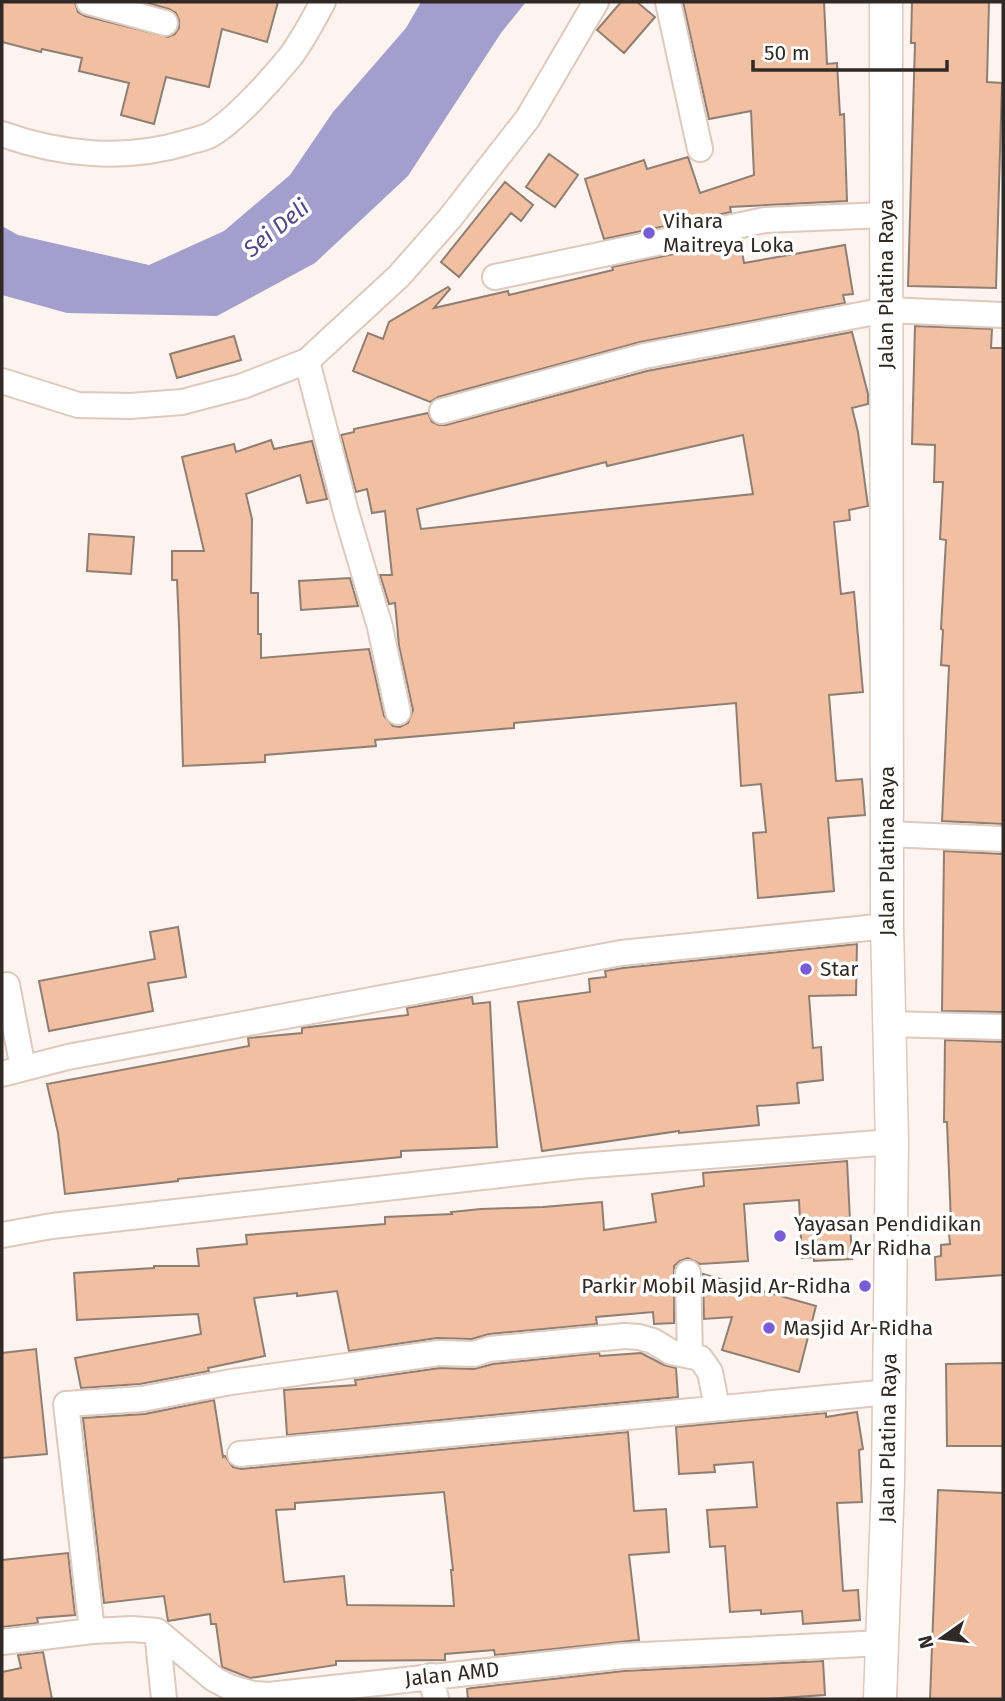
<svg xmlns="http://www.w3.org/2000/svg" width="1005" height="1701" font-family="'Fira Sans',sans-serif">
  <rect width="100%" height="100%" fill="#fdf4ef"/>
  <path fill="#a49ecd" d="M421 2H526L501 33 408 176 315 263 217 316 67 313 2 295V226L18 235 149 265 224 231 290 175 333 112 406 28Z"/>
  <path fill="#f1c0a3" stroke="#907e73" stroke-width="2" fill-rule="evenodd" d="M2 2H75L78 12 85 16 168 37 175 34 179 28V20L176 13 169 9 144 2H278L267 42 222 29 209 87 166 77 154 124 121 115 129 83 79 71 82 58 42 49 41 52 2 42Z
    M621 2H637L655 17 624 53 597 30Z
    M683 2H824L827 64 837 63 840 115 844 114 847 201 730 207 731 212 604 239 585 179 644 160 647 169 688 157 700 193 754 175 751 111 709 119Z
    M912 2H989L987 82 1002 83 996 288 908 286 915 43H911Z
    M549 154 578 175 555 207 526 187Z
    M505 182 533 205 521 221 511 213 459 277 441 262Z
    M740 240 744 263 845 245 853 294 843 295 845 303 640 342 438 397 430 402 353 371 368 333 383 339 389 322 448 287 450 289 434 308 508 291 509 295 613 270 612 267Z
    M915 326 992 329 991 348H1003V824L942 821 949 666 941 665 943 630 941 629 946 540 940 539 943 482H934L935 445 912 444Z
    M852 332 868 394V404L852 408 858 432 868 506 849 510 850 520 834 522 841 594 854 592 863 692 829 695 836 781 862 779 865 815 828 818 834 891 758 898 753 833 766 832 761 784 741 786 736 703 514 723V728L375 740 376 746 265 755V762L183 766 179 626 177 580H172V551H204L182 457 234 444 236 452 271 440 274 449 312 441 327 499 307 503 300 475 246 494 252 519 251 593H258V634H261V658L369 649 384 716 393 726 400 727 408 723 413 710 399 646 395 603 389 604 380 575H392L385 511 372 513 367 489 356 492 341 435 354 432V429L428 413 432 422 439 425H446L647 371ZM743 435 753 494 421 529 417 509 606 462 607 466Z
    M234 336 241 360 177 378 170 354Z
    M89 534 134 537 131 574 87 571Z
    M350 578 358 606 301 610 299 581Z
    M944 851 1003 854V1012L942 1011Z
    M178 927 186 977 148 983 153 1011 49 1031 39 981 155 959 150 932Z
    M857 944 856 995 809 996 813 1048 821 1047 823 1080 797 1083 799 1103 757 1106 759 1125 679 1133V1131L542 1151 518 1002 590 992 589 979 606 977 605 971 623 968Z
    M472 997 473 1004 490 1002 497 1147 401 1151V1157L178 1179V1181L65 1194 58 1133 47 1084 249 1046 248 1038 302 1033V1028L408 1015 407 1008Z
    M945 1040 1003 1042V1275L936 1280 935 1257 941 1256V1245L950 1244 948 1223H951L947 1122H944Z
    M847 1161 852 1259 814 1261V1257L802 1258 799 1200 744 1204 748 1261 700 1264 688 1258 680 1261 674 1266V1323L654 1324 653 1312 596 1317 597 1324 489 1334 472 1339 437 1338 349 1351 337 1291 297 1296V1293L254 1298 265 1356 208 1368 209 1371 140 1384 81 1388 75 1358 201 1334 198 1314 77 1320 74 1273 154 1268V1266H199L197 1249 247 1244 246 1235 385 1224V1217L452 1214 451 1212 481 1209 543 1207 602 1202 604 1230 656 1222 652 1194 704 1186 703 1173Z
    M703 1274 816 1306 799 1372 722 1350 732 1317 704 1319Z
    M36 1349 47 1454 2 1458V1353Z
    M599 1353 600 1356 641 1353 664 1365 676 1368 678 1397 287 1435 284 1390 356 1385 355 1380 440 1368 474 1369 493 1364Z
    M1003 1363V1446H947L946 1364Z
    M214 1400 223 1457 225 1456 233 1467 241 1469 628 1432 634 1511 666 1509 669 1552 629 1555 639 1640 495 1655 494 1650 445 1654V1660L336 1661V1665L250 1678 222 1667 216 1624H211L210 1614 168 1621 164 1596 104 1603 83 1418 145 1414ZM444 1492 453 1570H451L454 1606 347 1605 344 1576 284 1582 276 1510 295 1509V1503Z
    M857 1412 863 1449 859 1450 862 1502 837 1503 843 1591 858 1590 860 1620 803 1624 802 1611 761 1614V1610L730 1612 725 1546 710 1547 707 1510 757 1507 753 1462 714 1465 715 1472 679 1474 676 1427 826 1413V1417Z
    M938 1490 1003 1493V1699H930Z
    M68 1553 75 1615 37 1618 38 1623 2 1627V1560Z
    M43 1652 52 1699H2V1672L21 1668 18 1655Z
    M823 1661 825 1695 765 1699H468L467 1689 472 1688 624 1671Z"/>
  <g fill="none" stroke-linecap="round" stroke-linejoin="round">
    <defs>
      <path id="minor" d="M89 2 165 23
        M668 2 700 149
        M2 134C60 155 125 161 185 143 193 140 203 139 210 135 235 121 272 79 290 57 303 40 313 20 323 2
        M495 277 765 220 885 215
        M307 361 346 512 380 627 398 712
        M2 381 78 405 130 406 182 402 243 386 307 361 399 276 450 218 528 118 596 2
        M442 411 644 356 886 310 1003 315
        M887 834 1003 839
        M7 985 23 1068
        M888 1024 1003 1027
        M2 1074 68 1057 621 953 887 926
        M2 1235 52 1226 579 1166 892 1142
        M688 1273 690 1355
        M240 1454 889 1392
        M92 1631 66 1404 142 1399 231 1382 439 1353 474 1354 490 1349 625 1336 639 1337 653 1341 671 1352 700 1358 710 1372 717 1408
        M157 1631 164 1699
        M2 1642 92 1631 132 1629 157 1631 214 1679 229 1687 253 1694 269 1695 623 1656 883 1643
        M431 1676 436 1699"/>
      <path id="major" d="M880 1699 888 1482 892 1142 887 926 886 2"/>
    </defs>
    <use href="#minor" stroke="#ddc9bd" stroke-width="28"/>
    <use href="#major" stroke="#ddc9bd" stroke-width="35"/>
    <use href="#minor" stroke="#fff" stroke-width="24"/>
    <use href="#major" stroke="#fff" stroke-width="32"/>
  </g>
  <g fill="#795cd6" stroke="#fff" stroke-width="2.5">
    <circle cx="649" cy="233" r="7"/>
    <circle cx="806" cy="969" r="7"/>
    <circle cx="780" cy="1236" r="7"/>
    <circle cx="865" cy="1286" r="7"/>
    <circle cx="769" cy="1328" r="7"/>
  </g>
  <g text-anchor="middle" stroke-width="7" stroke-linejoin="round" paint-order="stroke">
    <g font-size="21" fill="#312925" stroke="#fff" text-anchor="start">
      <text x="663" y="228">Vihara<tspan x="663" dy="24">Maitreya Loka</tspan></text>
      <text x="820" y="976">Star</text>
      <text x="794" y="1231">Yayasan Pendidikan<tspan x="794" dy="24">Islam Ar Ridha</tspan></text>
      <text x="851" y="1293" text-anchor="end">Parkir Mobil Masjid Ar-Ridha</text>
      <text x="783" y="1335">Masjid Ar-Ridha</text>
    </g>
    <g font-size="21" fill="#312925" stroke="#fff">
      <text transform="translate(886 284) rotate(-90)" y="7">Jalan Platina Raya</text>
      <text transform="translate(887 851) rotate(-90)" y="7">Jalan Platina Raya</text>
      <text transform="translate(888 1438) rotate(-89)" y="7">Jalan Platina Raya</text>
      <text transform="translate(452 1674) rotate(-6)" y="7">Jalan AMD</text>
    </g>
    <g font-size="23" font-style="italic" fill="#534784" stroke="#fff">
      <text transform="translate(276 228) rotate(-39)" y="8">Sei Deli</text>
    </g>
  </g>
  <rect width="1005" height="1701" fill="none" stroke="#312925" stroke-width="7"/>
  <g transform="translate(942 1638) rotate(256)" stroke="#ffffff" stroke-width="5" paint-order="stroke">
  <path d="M0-5L12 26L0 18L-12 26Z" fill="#312925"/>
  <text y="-10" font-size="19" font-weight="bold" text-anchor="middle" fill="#312925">N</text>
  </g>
  <path d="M753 60v10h194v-10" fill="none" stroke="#312925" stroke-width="3.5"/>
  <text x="764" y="60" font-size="21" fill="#312925" stroke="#ffffff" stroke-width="5" paint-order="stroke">50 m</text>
</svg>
